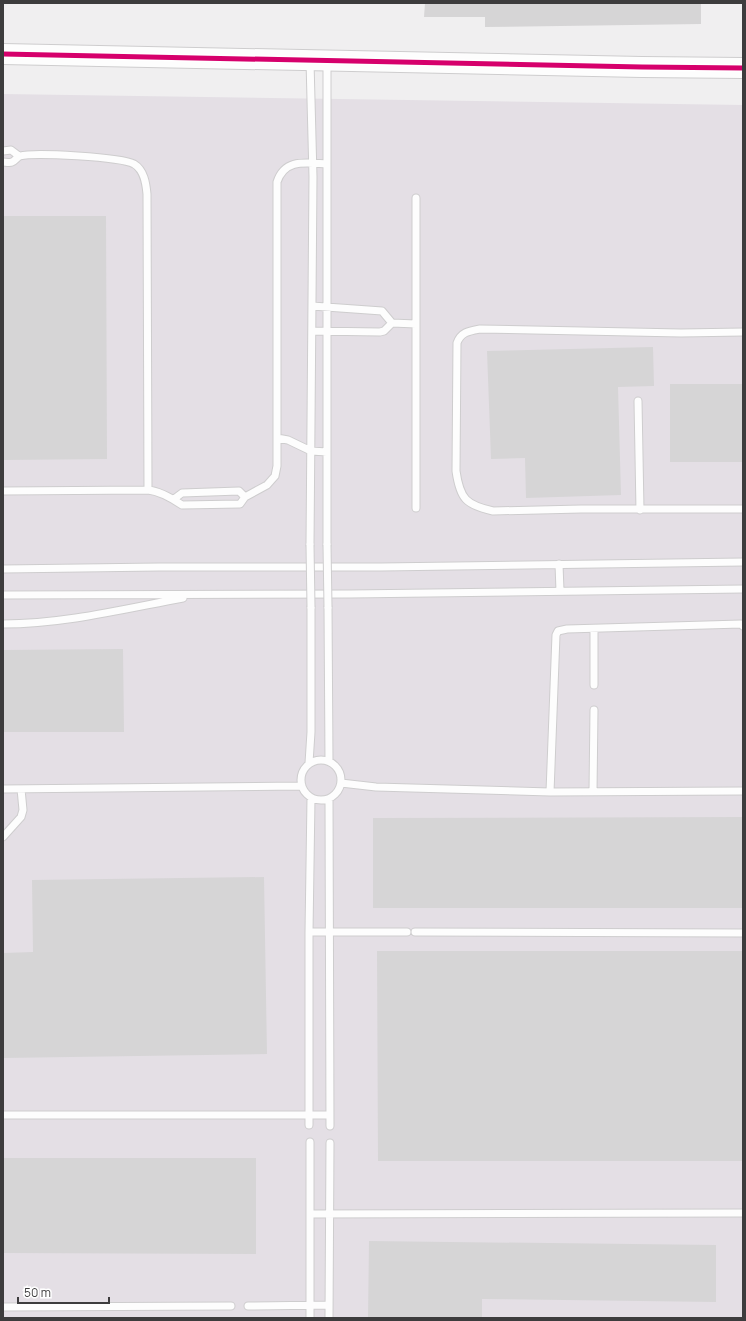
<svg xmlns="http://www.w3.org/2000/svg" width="746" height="1321" font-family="Manrope,sans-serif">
  <rect width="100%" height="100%" fill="#f0eff0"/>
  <path fill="#e4dfe5" d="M3 94 743 105V1318H3Z"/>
  <path fill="#d6d5d6" d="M425 3H701V24L485 27V17H424Z
    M3 216H106L107 459 3 460Z
    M653 347 654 386 618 387 621 495 526 498 525 458 491 459 487 351Z
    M670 384H743V462H670Z
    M123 649 124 732H3V650Z
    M743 817V908H373V818Z
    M264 877 267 1054 3 1058V953L33 952 32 880Z
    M377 951H743V1161H378Z
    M3 1158H256V1254L3 1253Z
    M369 1241 716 1245V1302L482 1299V1318H368Z"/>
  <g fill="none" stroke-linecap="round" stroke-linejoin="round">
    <defs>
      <path id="lane" d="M310 61 313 177 310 545
        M327 61V545
        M3 151 11 150 19 156
        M3 162C5 162 10 163 12 162 15 161 17 157 20 156 34 152 121 157 134 164 144 170 146 183 147 194L148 490
        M416 198V508
        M312 306 382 311 392 323
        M312 331 380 332 384 331 392 323 416 324
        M743 332 681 333 480 329C469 331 461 332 457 343L456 471C460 499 466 505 493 511L581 509H743
        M638 401 640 510
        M277 438 288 440 311 451 327 452
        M3 491 148 490C158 491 173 499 182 505L240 504 245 497 267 485 275 476 277 466V182C285 158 306 163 327 164
        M174 499 182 493 239 491 245 497
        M559 564 560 591
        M3 569 159 567H381L743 562
        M3 595 350 594 743 589
        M328 607 329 761
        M3 624C64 624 124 609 183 598
        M594 685V629
        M301 780a20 20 0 1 1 40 0a20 20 0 1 1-40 0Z
        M309 763 311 732V607
        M341 783 376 787 550 792 743 791
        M3 789 302 786
        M550 792 556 635 558 631 567 629 741 624 743 626
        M593 792 594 710
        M329 799 330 1126
        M3 837 21 817 23 810 21 789
        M309 932H407
        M415 932 743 933
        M3 1115H330
        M309 1125V932L311 798
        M310 1142V1318
        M310 1214 743 1213
        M248 1306 329 1305
        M3 1307 231 1306
        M329 1318 330 1143"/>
      <path id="secondary" d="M3 54 642 67 743 68"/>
    </defs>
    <use href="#lane" stroke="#cecdce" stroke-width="9"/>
    <use href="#secondary" stroke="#cecdce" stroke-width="22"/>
    <use href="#lane" stroke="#fdfdfd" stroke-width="7"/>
    <use href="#secondary" stroke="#fdfdfd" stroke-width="20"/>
    <defs>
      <path id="lane-bridge" d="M310 545 311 607
        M327 545 328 607"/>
    </defs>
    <use href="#lane-bridge" stroke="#cecdce" stroke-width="9" stroke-linecap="butt"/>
    <use href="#lane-bridge" stroke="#fdfdfd" stroke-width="7"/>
    <defs>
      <path id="cycleway" d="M3 54 642 67 743 68"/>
    </defs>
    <use href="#cycleway" stroke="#fff" stroke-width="8"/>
    <use href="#cycleway" stroke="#d6006c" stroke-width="5"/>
  </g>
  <rect width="746" height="1321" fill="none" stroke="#3d3c3d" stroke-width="8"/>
  <path d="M18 1297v6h91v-6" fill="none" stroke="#3d3c3d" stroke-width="2"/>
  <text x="24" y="1297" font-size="12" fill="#3d3c3d" stroke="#ffffff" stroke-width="3" paint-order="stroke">50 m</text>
</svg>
